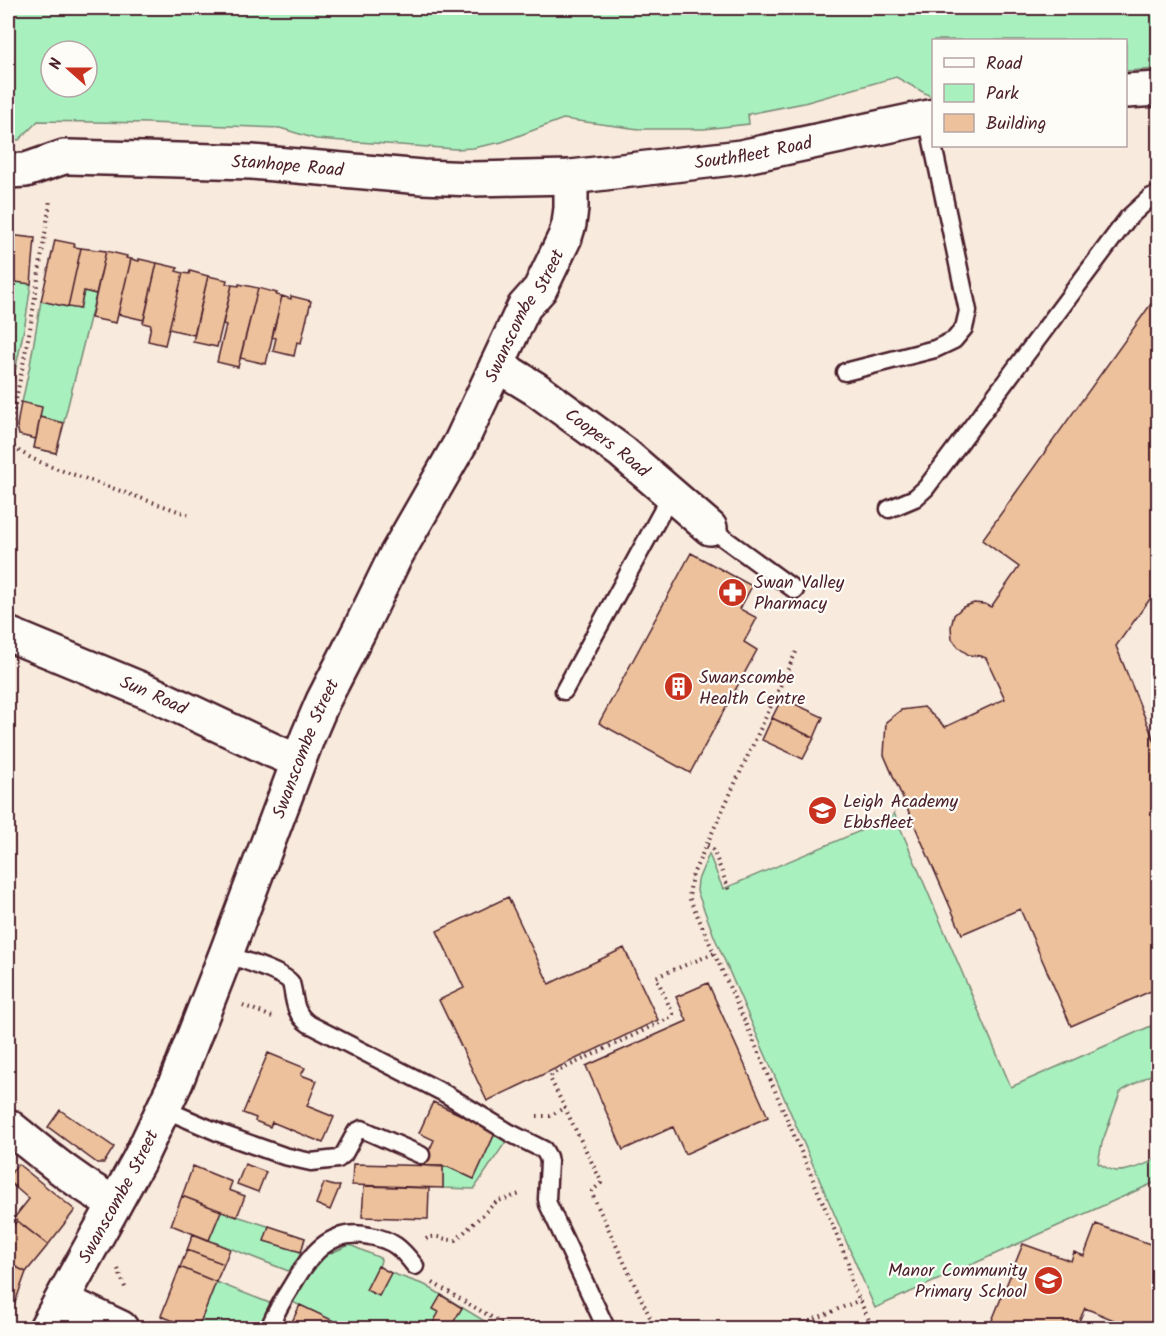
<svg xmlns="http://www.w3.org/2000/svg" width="1166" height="1336" font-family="Kalam,sans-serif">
  <rect width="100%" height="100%" fill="#f8eadc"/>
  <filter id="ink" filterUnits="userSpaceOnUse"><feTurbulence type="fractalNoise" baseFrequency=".0167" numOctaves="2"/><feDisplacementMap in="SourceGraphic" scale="12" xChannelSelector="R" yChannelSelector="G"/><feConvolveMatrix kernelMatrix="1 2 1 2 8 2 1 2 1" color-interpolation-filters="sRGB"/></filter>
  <g filter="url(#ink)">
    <path fill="#a8f1bf" stroke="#798875" stroke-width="1.5" fill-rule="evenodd" d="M8 8H1158V69L1126 71V40H934L933 95 930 96 896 77 804 103 748 114 749 124 704 129H639L563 119 502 142 473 148 456 149 316 139 280 128 148 123 38 121 19 140 8 139ZM51 51H87V87H51Z
      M8 281 31 284 25 324 8 405Z
      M84 291 96 294 56 453 34 448 36 439 19 435 17 426 30 365 41 301 80 309Z
      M894 813 1011 1087 1158 1023V1071L1123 1090 1120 1093 1102 1143 1098 1163C1103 1166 1109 1170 1116 1171 1126 1172 1150 1164 1158 1157V1181L875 1308 714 936 697 891 698 880 709 854 723 889 891 818Z
      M496 1131 507 1140 474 1189 443 1188V1166L448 1167 474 1179Z
      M221 1211 305 1238 298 1260 291 1272 209 1240Z
      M350 1245 380 1258 381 1260 379 1267 391 1273 425 1285 496 1328H349L290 1301 321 1257Z
      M216 1282 272 1304 261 1328H198Z"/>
    <path fill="#ecc19c" stroke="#4a1f2b" stroke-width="1.5" d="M8 235 35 238 31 284 8 281Z
      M55 240 75 244 74 247 81 248 68 307 41 301Z
      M81 248 106 251 96 294 84 291 80 309 68 307Z
      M106 251 127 256 126 258 131 259 116 323 91 318Z
      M131 259 139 261V259L157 263 144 320 118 314Z
      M157 263 178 268 176 271 183 273 165 345 148 341 151 325 143 323Z
      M190 271 208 276 194 335 169 329 183 273 189 274Z
      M208 276 227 280 226 284 232 285 217 347 193 342Z
      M239 284 258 288 238 367 217 362 226 325 223 324 232 285 239 286Z
      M258 288 277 293 276 295 282 296 266 364 240 358Z
      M1158 294V588L1116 646 1158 750V957L1153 959 1158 971V988L1071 1026 1020 909 962 934 884 755 886 722 901 710 924 707 945 727 1005 699 986 658 981 656 969 655 959 648 952 639 951 627 954 615 963 607 974 603 985 604 991 607 1019 567 982 540Z
      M282 296 291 299V296L311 301 301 343 297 342 294 356 273 351 276 338 272 337Z
      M8 372 15 373 8 405Z
      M21 402 42 407 36 439 19 435 17 426Z
      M40 417 64 423 56 453 34 448Z
      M691 553 752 586 740 609 757 618 744 642 757 650 690 773 599 723Z
      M782 698 823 717 814 738 772 718Z
      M772 718 814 738 803 759 762 740Z
      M508 897 549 984 624 948 658 1020 487 1101 439 1000 464 988 437 931Z
      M708 983 768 1117 685 1154 673 1127 623 1150 586 1066 687 1021 676 997Z
      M268 1053 305 1068 301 1075 317 1081 307 1106 334 1117 323 1143 272 1122 270 1127 255 1121 256 1118 243 1113Z
      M433 1102 496 1131 474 1179 448 1167 422 1166 434 1140 419 1133Z
      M60 1110 114 1147 104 1163H97L48 1127Z
      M18 1164 75 1210 48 1245 14 1218 29 1199 8 1181V1177Z
      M245 1164 266 1172 258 1192 237 1184Z
      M353 1164 443 1166V1188L352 1185Z
      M193 1166 232 1182 229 1190 245 1196 237 1217 182 1196Z
      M324 1183 334 1186H340L330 1210 316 1204Z
      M364 1186 429 1188 428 1219 362 1217Z
      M182 1196 221 1211 209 1240 171 1225Z
      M17 1221 48 1245 26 1272 8 1263V1232Z
      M1096 1224 1158 1247V1328H1133L1085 1308 1076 1328H989L1023 1244 1071 1261 1074 1252 1084 1256Z
      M269 1226 305 1238 301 1252 264 1241Z
      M193 1234 230 1249 224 1264 187 1250Z
      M187 1250 224 1264 216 1282 180 1267Z
      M8 1263 26 1272 8 1322Z
      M378 1266 391 1273 379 1296 366 1290Z
      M180 1267 216 1282 198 1328H192L161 1316Z
      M441 1295 462 1308 450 1328H430L439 1312 433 1309Z
      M300 1305 336 1322 333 1328H289Z"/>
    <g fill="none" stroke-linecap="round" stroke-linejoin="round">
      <defs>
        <path id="service" d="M845 372 935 349 954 340 964 328 968 311 927 117
          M889 509 915 498 926 488 1128 218 1151 197 1158 195
          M710 528 795 590
          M564 691 671 495
          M226 954C239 959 285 973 291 983 291 983 293 991 293 992 295 1005 297 1016 309 1024L444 1093 510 1133 544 1150 548 1157 549 1162 547 1199 548 1204 606 1328
          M164 1109 222 1134 284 1156 311 1162 338 1159 344 1154 356 1132 362 1129 421 1155
          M269 1328C275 1314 282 1301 291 1287 309 1256 329 1227 370 1236 393 1240 401 1248 415 1266"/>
        <g id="minor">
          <path id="s1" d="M497 365 536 389 622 452 710 528"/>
          <path id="s2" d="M8 634 153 694 274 751 298 761"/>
          <path d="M8 1126C42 1153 76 1183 115 1203"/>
          <path d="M62 1300 121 1328"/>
          <path id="s3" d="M46 1328 139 1160 176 1082 226 954 308 736 323 701 360 629 395 557 461 442 524 307 540 289 565 237 569 224 571 208V177"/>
        </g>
        <g id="secondary">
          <path d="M1126 91 1158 89"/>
          <path id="s4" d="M8 171 26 170 64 157H69L252 162 422 177 473 179 571 177 741 157 934 116"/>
        </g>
      </defs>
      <use href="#service" stroke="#4a1f2b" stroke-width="21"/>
      <use href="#minor" stroke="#4a1f2b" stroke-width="38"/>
      <use href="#secondary" stroke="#4a1f2b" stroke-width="38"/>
      <path stroke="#4a1f2b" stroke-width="4" stroke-dasharray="1.5 4.5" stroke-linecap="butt" d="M8 440 30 329 49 209 50 198
        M8 445 33 459 52 467 192 516
        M796 652 693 874 691 882 689 897 758 1051 835 1231 848 1263 851 1282 869 1320 870 1328
        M707 846 712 849 714 852 729 890
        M243 1005 272 1017
        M537 1116H550L564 1108
        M426 1239C436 1233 445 1241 456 1240L496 1202 520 1194
        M118 1269 126 1290
        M433 1283 510 1328
        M154 1324 164 1328
        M655 1328 592 1194V1191L601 1183V1181L550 1078 552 1074 672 1017 673 1014 656 977 715 953
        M793 1328 860 1300"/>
      <use href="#service" stroke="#fdfcf7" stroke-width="16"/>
      <use href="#minor" stroke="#fdfcf7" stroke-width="33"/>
      <use href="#secondary" stroke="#fdfcf7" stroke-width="33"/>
    </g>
  </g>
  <defs>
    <symbol id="pharmacy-disc" viewBox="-11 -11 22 22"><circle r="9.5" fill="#c8321e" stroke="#fdfcf7"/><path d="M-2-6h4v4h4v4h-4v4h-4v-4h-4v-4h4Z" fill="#fff"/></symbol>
    <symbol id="building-disc" viewBox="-11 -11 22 22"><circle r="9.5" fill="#c8321e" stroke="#fdfcf7"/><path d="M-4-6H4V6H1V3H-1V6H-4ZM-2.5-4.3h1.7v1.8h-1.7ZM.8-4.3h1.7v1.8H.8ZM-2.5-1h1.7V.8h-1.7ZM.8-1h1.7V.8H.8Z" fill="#fff"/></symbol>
    <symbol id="school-disc" viewBox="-11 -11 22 22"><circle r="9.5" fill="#c8321e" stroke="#fdfcf7"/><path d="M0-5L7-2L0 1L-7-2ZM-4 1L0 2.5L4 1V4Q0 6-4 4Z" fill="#fff"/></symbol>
  </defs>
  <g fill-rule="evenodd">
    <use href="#pharmacy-disc" x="716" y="576" width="33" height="33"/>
    <use href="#building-disc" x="662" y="670" width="33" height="33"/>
    <use href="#school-disc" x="806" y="794" width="33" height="33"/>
    <use href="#school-disc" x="1032" y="1264" width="33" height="33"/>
  </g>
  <g text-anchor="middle" stroke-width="4.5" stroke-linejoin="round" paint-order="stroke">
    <g font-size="18" fill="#4a1f2b" stroke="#fdfcf7">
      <text dy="6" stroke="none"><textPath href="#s4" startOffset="750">Southfleet Road</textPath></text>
      <text dy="6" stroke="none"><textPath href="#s4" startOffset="282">Stanhope Road</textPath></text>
      <text dy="6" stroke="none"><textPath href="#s3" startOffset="1122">Swanscombe Street</textPath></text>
      <text dy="6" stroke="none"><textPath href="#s1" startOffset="135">Coopers Road</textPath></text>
      <text dy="6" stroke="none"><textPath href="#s2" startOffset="158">Sun Road</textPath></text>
      <text dy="6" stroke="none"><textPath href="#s3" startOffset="636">Swanscombe Street</textPath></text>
      <text dy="6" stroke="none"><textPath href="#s3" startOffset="150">Swanscombe Street</textPath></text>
    </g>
    <g font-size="18" fill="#4a1f2b" stroke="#fdfcf7" text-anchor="start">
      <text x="754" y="588">Swan Valley<tspan x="754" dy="21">Pharmacy</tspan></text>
      <text x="699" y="683">Swanscombe<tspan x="699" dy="21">Health Centre</tspan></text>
      <text x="843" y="807">Leigh Academy<tspan x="843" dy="21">Ebbsfleet</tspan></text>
      <text x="1027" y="1276" text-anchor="end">Manor Community<tspan x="1027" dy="21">Primary School</tspan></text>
    </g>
  </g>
  <rect width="1166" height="1336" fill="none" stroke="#fdfcf7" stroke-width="30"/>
  <rect x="15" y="15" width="1136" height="1306" fill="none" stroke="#4a1f2b" stroke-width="2" filter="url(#ink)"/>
  <rect x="932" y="39" width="195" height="108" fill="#fdfcf7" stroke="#b5a4a5" stroke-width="1.5"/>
  <rect x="944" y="58" width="30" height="9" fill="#fdfcf7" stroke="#b5a4a5" stroke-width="1.5"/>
  <text x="986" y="69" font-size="18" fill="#4a1f2b">Road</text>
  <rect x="944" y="84" width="30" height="18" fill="#a8f1bf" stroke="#b5a4a5" stroke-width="1.5"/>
  <text x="986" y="99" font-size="18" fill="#4a1f2b">Park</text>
  <rect x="944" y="114" width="30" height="18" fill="#ecc19c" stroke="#b5a4a5" stroke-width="1.5"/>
  <text x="986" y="129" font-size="18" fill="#4a1f2b">Building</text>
  <g transform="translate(69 69) rotate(291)"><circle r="28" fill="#fdfcf7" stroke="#b5a4a5" stroke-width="1.5"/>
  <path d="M0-4.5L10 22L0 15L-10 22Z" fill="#c8321e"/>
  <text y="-9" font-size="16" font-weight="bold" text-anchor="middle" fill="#4a1f2b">N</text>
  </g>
</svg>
